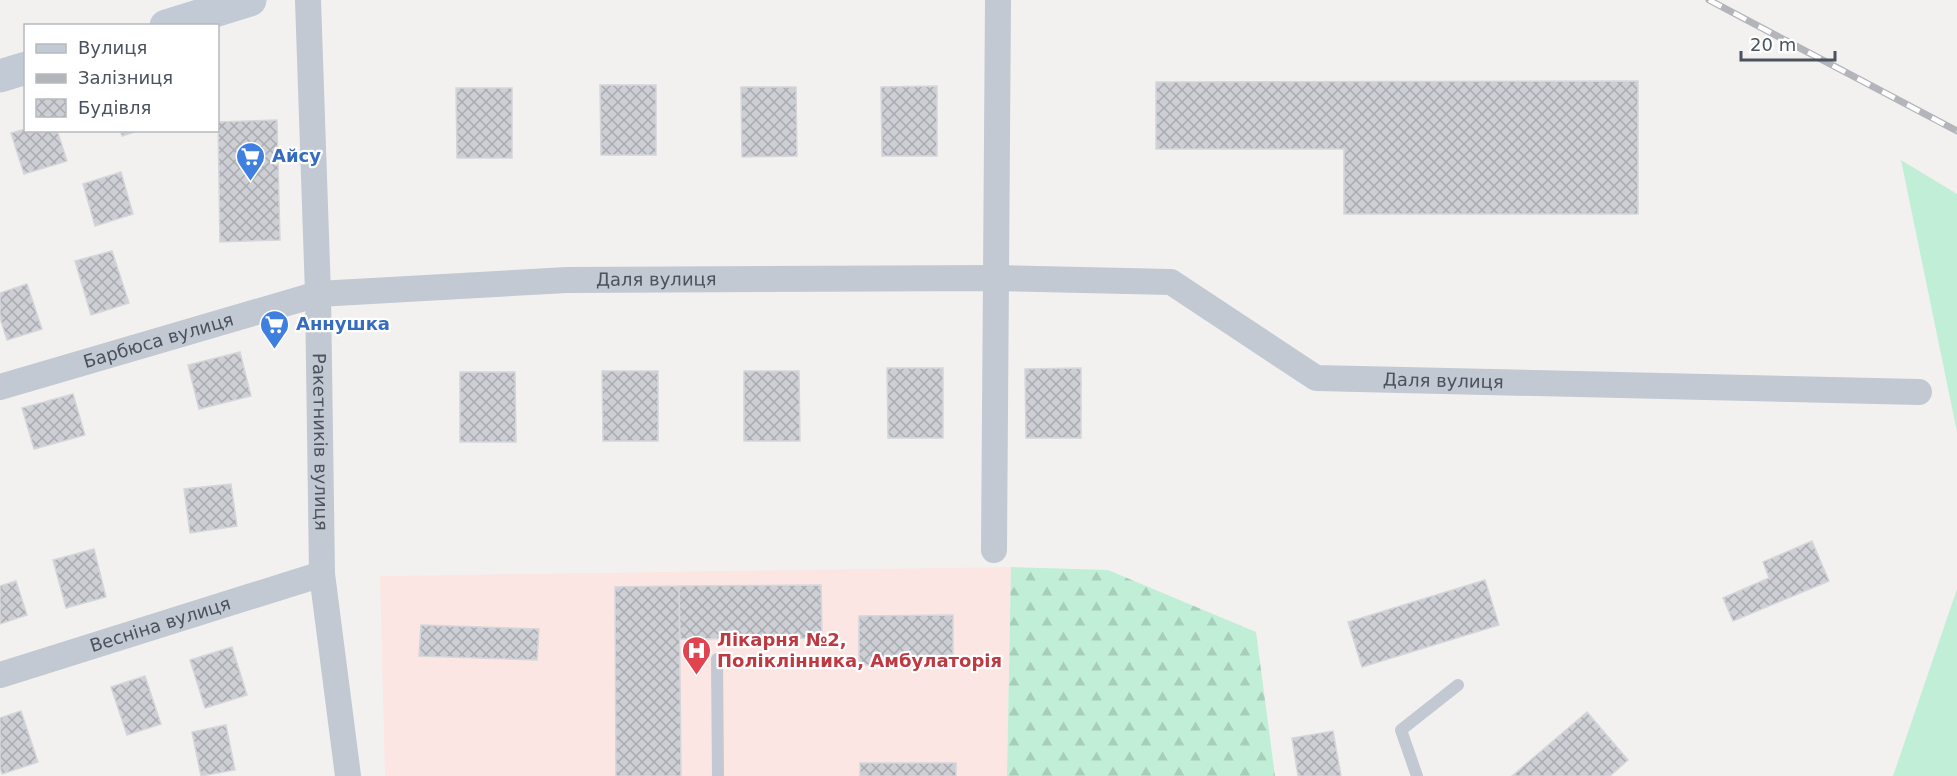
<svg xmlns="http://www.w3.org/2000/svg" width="1957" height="776" font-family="'DejaVu Sans',sans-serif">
  <defs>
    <pattern id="forest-firs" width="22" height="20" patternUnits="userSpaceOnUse" patternTransform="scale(1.5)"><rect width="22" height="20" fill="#c1eed6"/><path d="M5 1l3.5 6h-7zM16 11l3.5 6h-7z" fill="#a7ceba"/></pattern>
    <pattern id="building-cross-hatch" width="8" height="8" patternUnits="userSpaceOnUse" patternTransform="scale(1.5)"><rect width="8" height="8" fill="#cdcfd5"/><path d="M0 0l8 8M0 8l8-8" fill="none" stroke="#a8abb0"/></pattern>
  </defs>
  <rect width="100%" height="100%" fill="#f3f1f0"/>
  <path fill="#fbe6e3" d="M1011 567 1007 776H385L380 576Z"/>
  <path fill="url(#forest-firs)" d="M1011 567 1108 570 1256 632 1275 776H1007Z"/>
  <path fill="#c1eed6" d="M1901 160 1957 194V432Z
    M1957 589V776H1893Z"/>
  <path fill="url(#building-cross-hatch)" stroke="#d5d6db" stroke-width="1.5" d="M1638 81V214H1344V149H1156V82Z
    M600 85H656V155H601Z
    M937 86V156H882L881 87Z
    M741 87H796L797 156 742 157Z
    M456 88H512V158H457Z
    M277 120 280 240 220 242 218 122Z
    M26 129V130H57L67 161 24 174 11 133Z
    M120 130H141L122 136Z
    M121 172 133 214 95 226 83 184Z
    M112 251 129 303 91 315 75 261Z
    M27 284 42 329 7 340 0 318V293Z
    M240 352 251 396 199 409 188 365Z
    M887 368H943V438H888Z
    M1081 368V438H1026L1025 369Z
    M602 371H658V441H603Z
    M744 371H799L800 441H744Z
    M460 372H515L516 442H460Z
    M73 394 85 435 34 449 22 408Z
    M231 484 237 526 190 533 184 489Z
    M1812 541 1829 581 1733 621 1723 598 1769 578 1763 562Z
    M94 549 106 597 66 608 53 560Z
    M1485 580 1499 625 1362 667 1348 622Z
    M16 581 27 615 0 624V586Z
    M821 585 822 638 680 639 679 586Z
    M679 586 681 776H616L615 587Z
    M953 615V665H859V616Z
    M421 625 539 629 537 660 419 656Z
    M232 647 247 695 205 708 190 660Z
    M145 676 161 724 127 735 111 687Z
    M21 711 38 762 2 774 0 767V718Z
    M1587 712 1628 760 1610 776H1512Z
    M226 725 235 770 201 776 192 732Z
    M1333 731 1341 776H1298L1292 738Z
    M860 763H956V776H860Z"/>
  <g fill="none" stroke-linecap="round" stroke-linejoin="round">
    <path stroke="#c2c9d2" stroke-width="12" d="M717 659 718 776
      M1417 776 1401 730 1458 685"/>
    <g stroke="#c2c9d2" stroke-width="26">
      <path id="s1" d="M308 0 318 294 322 574 348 776"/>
      <path id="s2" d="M0 387 318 294 567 280 997 278 1171 282 1316 378 1919 392"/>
      <path d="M994 550 998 0"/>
      <path id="s3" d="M0 675 322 574"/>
    </g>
    <path stroke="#c2cad6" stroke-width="33" d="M166 26 250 0
      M0 76 26 68"/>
    <defs>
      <path id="rail" d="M1709 0 1957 131"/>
    </defs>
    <use href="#rail" stroke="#b3b5ba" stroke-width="7"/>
    <use href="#rail" stroke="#fff" stroke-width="4.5" stroke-dasharray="14" stroke-linecap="butt"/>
  </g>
  <defs>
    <symbol id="supermarket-pin" viewBox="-11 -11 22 30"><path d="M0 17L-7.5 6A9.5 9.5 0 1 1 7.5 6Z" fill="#3f7fe0" stroke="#fff"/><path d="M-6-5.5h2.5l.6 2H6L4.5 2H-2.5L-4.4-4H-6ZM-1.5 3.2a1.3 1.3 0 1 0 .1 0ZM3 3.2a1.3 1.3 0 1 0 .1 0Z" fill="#fff"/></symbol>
    <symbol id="hospital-pin" viewBox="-11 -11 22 30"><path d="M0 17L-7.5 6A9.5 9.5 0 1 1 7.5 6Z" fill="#e0444e" stroke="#fff"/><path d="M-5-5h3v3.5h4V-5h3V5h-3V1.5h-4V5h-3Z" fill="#fff"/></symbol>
  </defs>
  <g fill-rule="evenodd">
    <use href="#supermarket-pin" x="234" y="140" width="33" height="45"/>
    <use href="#supermarket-pin" x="258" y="308" width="33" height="45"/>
    <use href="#hospital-pin" x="680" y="634" width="33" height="45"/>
  </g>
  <g text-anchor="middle" stroke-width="4.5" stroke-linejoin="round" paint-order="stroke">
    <g font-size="18" font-weight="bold" fill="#366cbe" stroke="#fff" text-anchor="start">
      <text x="272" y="162">Айсу</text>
      <text x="296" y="330">Аннушка</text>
    </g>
    <g font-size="18" fill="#49525d" stroke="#fff">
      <text dy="6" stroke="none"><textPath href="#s2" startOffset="670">Даля вулиця</textPath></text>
      <text dy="6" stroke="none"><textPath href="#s2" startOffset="165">Барбюса вулиця</textPath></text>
      <text dy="6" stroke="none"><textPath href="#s2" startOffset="1486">Даля вулиця</textPath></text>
      <text dy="6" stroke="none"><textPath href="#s1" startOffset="442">Ракетників вулиця</textPath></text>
      <text dy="6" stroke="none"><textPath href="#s3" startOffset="168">Весніна вулиця</textPath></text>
    </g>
    <g font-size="18" font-weight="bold" fill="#be3a42" stroke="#fff" text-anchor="start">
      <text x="717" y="646">Лікарня №2,<tspan x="717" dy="21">Поліклінника, Амбулаторія</tspan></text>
    </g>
  </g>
  <rect x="24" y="24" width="195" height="108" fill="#ffffff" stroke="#b6babe" stroke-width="1.5"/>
  <rect x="36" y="44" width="30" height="9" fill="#c2cad6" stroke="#b6babe" stroke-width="1.5"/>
  <text x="78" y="54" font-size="18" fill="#49525d">Вулиця</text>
  <rect x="36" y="74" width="30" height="9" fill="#b3b5ba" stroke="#b6babe" stroke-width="1.5"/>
  <text x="78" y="84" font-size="18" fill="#49525d">Залізниця</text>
  <rect x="36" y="99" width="30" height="18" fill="url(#building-cross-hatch)" stroke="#b6babe" stroke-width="1.5"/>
  <text x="78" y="114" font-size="18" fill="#49525d">Будівля</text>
  <path d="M1741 51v9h94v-9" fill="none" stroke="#49525d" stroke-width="3"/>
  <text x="1750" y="51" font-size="18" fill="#49525d" stroke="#ffffff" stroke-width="4.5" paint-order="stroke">20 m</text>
</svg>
